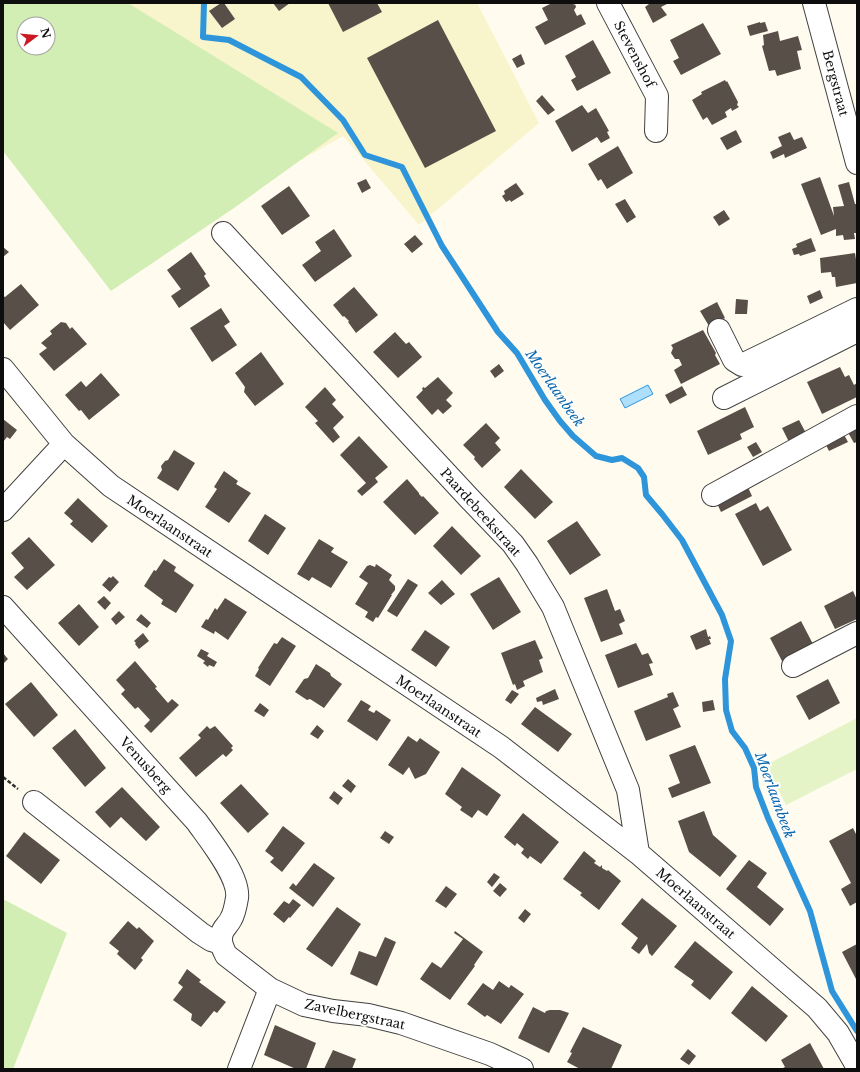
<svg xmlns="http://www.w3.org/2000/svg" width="860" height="1072" font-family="'Libre Baskerville',serif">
  <rect width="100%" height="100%" fill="#fffcef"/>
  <path fill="#f8f4cc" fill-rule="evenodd" d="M3 3H477L539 123 419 225 343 136 99 275ZM24 24H48V48H24Z"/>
  <path fill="#d2eeb4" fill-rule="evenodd" d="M3 3H128L338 133 234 208 111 291 3 151ZM24 24H48V48H24Z
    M3 899 67 933 13 1069H3Z"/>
  <path fill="#e4f4c7" d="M857 718V769L786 805 766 765Z"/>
  <path fill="#aedffc" stroke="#2e95da" d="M648 385 653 394 625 408 620 399Z"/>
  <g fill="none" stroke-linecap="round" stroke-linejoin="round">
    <path stroke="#2e95da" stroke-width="6" d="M204 3 203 37 229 40 301 77 343 120 365 155 402 167 442 246 498 332 517 353 545 400 560 421 573 436 596 456 612 460 622 458 638 468 644 477 646 495 662 514 682 540 722 615 731 641 725 679 726 710 732 731 745 748 754 768 756 787 768 818 810 911 832 991 857 1031"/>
  </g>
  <path fill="#584f49" d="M221 3H224L235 19 222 28 209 11Z
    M273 3H290L279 11Z
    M328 3H377L382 12 343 32Z
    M552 3H573L574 5 575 4 576 7 574 10 577 16 581 14 586 24 545 45 535 27 548 20 542 8Z
    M648 3H669L661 7 667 15 653 23 645 7 649 4Z
    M438 20 496 131 425 168 367 58Z
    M760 22V23L765 22 768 31 750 36 747 26Z
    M703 23 721 54 681 75 673 61 679 58 670 40Z
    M778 31 780 41 798 36 802 50 797 51 801 69 777 76 775 70 769 71 762 46 764 45 763 35Z
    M593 40 611 73 577 91 571 80 576 77 565 56Z
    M521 54 525 64 517 68 512 59Z
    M725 80 726 82 727 81 738 102 737 105 739 107 732 111 731 108 725 112 727 117 712 125 707 117 703 120 692 100 702 94 701 92Z
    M542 95 555 110 548 115 536 101Z
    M582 105 588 113 596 108 609 131 607 132 610 138 601 143 597 137 572 152 555 121Z
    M736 130 742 142 727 150 720 138Z
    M790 132 794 140 802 137 807 148 785 158 784 154 773 159 770 152 782 146 778 137Z
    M618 146 633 173 607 189 601 179 598 181 588 164Z
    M820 177 834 216 833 207 844 206 838 185 849 182 855 204H857V233H854L855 239 844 240 843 235 836 236V229L821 235 801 184Z
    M366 179 371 188 362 193 357 183Z
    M516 183 524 194 511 202 510 200 506 202 502 196 505 194 504 191Z
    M289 186 310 216 282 235 261 206Z
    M625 199 636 217 627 223 615 204Z
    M724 210 730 219 719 226 713 217Z
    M334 229 352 256 315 282 302 265 321 251 315 242Z
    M415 235 423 244 412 253 404 244Z
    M811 238 816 251 800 256 799 254 794 255 792 249 797 247 796 244Z
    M3 247 9 252 3 257Z
    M191 252 206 274 204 276 210 286 179 308 171 296 181 289 167 270Z
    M855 253 857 266V283L836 287 835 277H832L831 272 821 273 820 258Z
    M21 284 39 305 10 330 3 322V296L5 297Z
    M354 287 378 315 356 333 348 322 349 321 344 316 343 317 333 305Z
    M820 290 823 298 810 304 807 296Z
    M736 299 748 300 747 314H735Z
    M717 302 725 318 709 326 700 311Z
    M221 308 230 322 224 326 237 345 212 362 190 328Z
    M61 322 66 323 70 329 72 327 87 344 54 371 39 354 47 348 41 343 52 334 50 331Z
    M703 330 716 353 715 355 720 364 681 384 674 370 682 365 679 359H675L671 353 673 348 671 345Z
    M395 332 406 344 409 342 422 357 398 378 373 352Z
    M261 352 284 384 255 406 244 392 245 387 235 373Z
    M499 364 504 371 495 378 490 371Z
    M840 367 845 377 849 375 854 385 857 383V397L822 414 807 382Z
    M101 373 120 395 89 420 81 410 79 411 65 395 81 381 86 387Z
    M438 377 453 393 446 400 452 406 443 414 438 409 432 415 416 397 423 390 422 389 423 387 425 388Z
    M682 386 687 395 670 404 665 395Z
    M325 387 336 400 332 404 344 417 333 428 340 437 333 443 315 423 318 421 305 407Z
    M745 407 754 427 740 434 742 439 708 455 697 431Z
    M3 419 17 430 10 439 7 437 3 442Z
    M799 420 807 435 790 444 782 428Z
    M486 423 500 438 495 443 501 450 482 468 474 459 475 457 463 445Z
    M857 423V442L854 443 846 429Z
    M842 431 848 442 829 451 824 441Z
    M359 436 388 467 375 478 378 482 362 496 357 491 366 483 340 455Z
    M756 442 762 452 753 457 747 447Z
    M174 450 195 463 178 491 157 478 162 470 161 466 165 461 168 460Z
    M521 469 553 502 535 519 504 487Z
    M224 471 238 481 236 484 251 493 229 523 205 507 217 489 214 487Z
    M407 479 419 493V494L422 497 423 496 439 513 415 535 383 502Z
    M746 483 752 496 721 512 715 499Z
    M78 498 108 526 92 543 70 524 73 521 64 513Z
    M756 503 760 511 768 506 792 550 763 566 735 514Z
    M265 514 286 528 268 555 248 541Z
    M577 521 601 555 570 575 547 541Z
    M452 526 481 556 461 575 433 546Z
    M29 537 55 565 27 590 14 577 24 568 11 553Z
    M319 539 334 548 331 552 348 562 331 588 312 577 309 581 297 574Z
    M164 559 176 567 174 571 194 585 176 613 161 604 163 600 144 586 154 570 156 571Z
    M376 564 392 575 389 580 395 586V590L391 595H392L378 618 376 617 373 622 365 617 368 612 355 604 368 583 359 577 367 566 370 565 375 567Z
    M113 576 119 582 110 592 102 585 109 577 111 578Z
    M499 577 521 612 493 630 470 594Z
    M408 579 418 585 397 617 387 611Z
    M442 580 455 594 441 605 428 593Z
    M607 589 615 611 620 609 625 621 619 624 623 634 601 642 584 598Z
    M853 591 857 600V619L835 629 824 606Z
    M104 596 111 603 105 610 97 602Z
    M225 598 247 612 228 640 215 631 214 634 201 627 206 619 208 620 215 608 217 610Z
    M79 604 99 627 79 646 58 623Z
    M119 611 125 617 116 625 111 619Z
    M141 614 151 623 147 628 136 620Z
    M801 621 814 646 783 663 770 638Z
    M706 629 708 637 710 636 711 639H709L711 644 696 650 690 636Z
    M425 630 450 647 436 667 411 650Z
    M143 633 149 641 139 649 135 644 136 643 134 641Z
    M282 637 296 646 270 686 255 676 259 669 258 668 274 643 277 644Z
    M535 640 543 658 539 660 543 672 523 681 525 686 517 690 515 684 513 685 501 653Z
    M636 643 642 655 648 653 653 663 649 664 653 675 618 688 605 655Z
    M201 649 209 653 207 656 217 662 214 667 209 665 208 667 203 663 205 661 197 656Z
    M3 653 8 659 3 664Z
    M135 661 157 687 155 688 168 703 172 699 179 705 151 733 144 726 150 720 138 707 135 709 122 695 121 694 125 690 116 680Z
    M316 664 330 673 331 676 342 684 324 708 310 699 307 700 295 692 304 679 308 678Z
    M828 679 840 703 809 720 796 696Z
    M31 682 58 715 34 737 5 704Z
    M555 689 559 699 543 705 542 701 537 702 536 698Z
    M512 690 519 694 511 704 505 700Z
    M673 692 679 706 673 709 681 727 646 741 634 711 668 697 667 694Z
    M361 700 371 706 368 710 374 713 376 710 391 720 377 741 347 721Z
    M713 700 715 710 703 712 702 702Z
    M260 703 269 710 264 717 254 711Z
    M535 707 572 734 558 752 521 724Z
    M317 725 324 731 318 739 310 734Z
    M207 726 210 729 215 726 233 746 231 748 233 750 226 757 223 754 196 777 179 758 201 738 198 735Z
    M75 729 106 768 85 787 52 748Z
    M408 736 417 742 420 738 440 752 426 774 415 779 409 767 403 775 388 765Z
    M695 745 711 783 672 798 668 788 680 783 669 755Z
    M462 767 501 795 487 816 478 810 472 818 460 810 462 807 445 794Z
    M348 779 356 786 351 793 342 786Z
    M241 784 269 814 248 833 220 803Z
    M122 787 160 827 146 841 121 817 110 828 95 812Z
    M334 791 343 798 338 805 329 798Z
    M704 811 713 835 737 856 720 877 689 852 678 821Z
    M523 813 559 842 541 864 530 856 528 859 521 853 524 849 517 843 515 846 504 837Z
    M283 826 305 843 282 872 270 862 274 858 265 851Z
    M853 828 857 836V902L850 906 841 889 851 883 829 841Z
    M385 831 394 837 389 844 380 838Z
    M24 832 60 860 41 884 6 856Z
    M584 851 596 861 594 863 600 867 602 865V868L607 871 608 870 621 881 599 910 580 895 582 893 563 879Z
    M749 860 767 873 757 887 784 909 770 926 726 889Z
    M314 863 335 878 313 907 289 888 293 883 296 886Z
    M494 873 500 877 492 887 487 882Z
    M500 883 507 889 500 897 493 891Z
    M446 886 457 894 446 908 435 901Z
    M642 898 677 926 652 956 649 953 647 944 639 954 631 948 638 938 621 924Z
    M293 899 301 905 290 918 289 917 284 923 273 914 284 901 289 904Z
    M337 907 361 924 332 967 306 949Z
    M525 909 531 914 524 923 518 918Z
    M128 921 137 929 139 927 154 941 141 958 143 960 135 970 117 954 119 951 109 943Z
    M455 931 483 952 474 965 475 966 450 1000 420 979 432 962 441 968 463 939 454 933Z
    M385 937 396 942 377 986 350 974 359 951 376 957Z
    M695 941 733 972 710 1000 691 985 694 981 674 967Z
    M857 944V981L842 952Z
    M187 969 201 980 199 982 226 1002 217 1013 214 1011 201 1027 191 1020 192 1014 173 1000 183 987 178 983Z
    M499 981 509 988 511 985 524 994 501 1024 487 1015 485 1017 467 1004 483 983 493 990Z
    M752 986 788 1016 766 1042 731 1013Z
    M533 1007 545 1013 546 1011 550 1010H560L569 1013 549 1053 518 1038Z
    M275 1025 316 1043 306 1069H296L264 1055Z
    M583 1027 622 1045 611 1069H580L567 1062 572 1053 570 1052Z
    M810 1043 824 1069H781L785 1067 781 1060Z
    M688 1049 696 1056 689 1065 680 1059Z
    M333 1050 356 1059 352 1069H324Z"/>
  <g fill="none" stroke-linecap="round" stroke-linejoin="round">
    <defs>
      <path id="minor" d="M608 3 657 96 656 131
        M814 3 857 163
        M223 233 469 498 513 544 527 564 553 607 628 790 638 853
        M719 330 734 360 742 365 857 309
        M3 369 64 444 111 486 501 747 638 853 817 1008 838 1033 857 1066
        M724 398 857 331
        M713 495 857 416
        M3 510 64 444
        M3 607 197 822C209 839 240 877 237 898 236 904 234 914 231 919 229 923 226 926 224 929 218 938 222 947 226 955L270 989 304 1005 333 1011 368 1015 401 1023 490 1054 522 1069
        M793 666 857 633
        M34 802 200 933 211 940 221 943
        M239 1069 270 989"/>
    </defs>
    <use href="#minor" stroke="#414141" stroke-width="24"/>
    <path stroke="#303030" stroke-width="2.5" stroke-dasharray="4 2" stroke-linecap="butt" d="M3 777 18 789"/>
    <use href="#minor" stroke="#fff" stroke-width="22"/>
  </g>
  <g text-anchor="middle" stroke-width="4" stroke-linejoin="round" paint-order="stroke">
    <g font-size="13" fill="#0e0e0e" stroke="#fff">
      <text transform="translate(635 54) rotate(62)" y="5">Stevenshof</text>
      <text transform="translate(836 83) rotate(75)" y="5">Bergstraat</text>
      <text transform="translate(481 512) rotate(48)" y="5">Paardebeekstraat</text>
      <text transform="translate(170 526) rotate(34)" y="5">Moerlaanstraat</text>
      <text transform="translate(439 706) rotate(34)" y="5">Moerlaanstraat</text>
      <text transform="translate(146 765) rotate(48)" y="5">Venusberg</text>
      <text transform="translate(696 903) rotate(41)" y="5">Moerlaanstraat</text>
      <text transform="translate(355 1014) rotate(12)" y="5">Zavelbergstraat</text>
    </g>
    <g font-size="14" font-style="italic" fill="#0b66ac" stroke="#fff">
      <text transform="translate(555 388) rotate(55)" y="5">Moerlaanbeek</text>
      <text transform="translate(775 795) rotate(70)" y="5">Moerlaanbeek</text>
    </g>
  </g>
  <rect width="860" height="1072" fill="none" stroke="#0e0e0e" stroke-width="8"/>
  <g transform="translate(36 36) rotate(74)"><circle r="19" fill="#ffffff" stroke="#9f9f9f"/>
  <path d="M0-3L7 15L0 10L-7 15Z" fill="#cb1921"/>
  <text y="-6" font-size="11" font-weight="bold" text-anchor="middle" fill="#0e0e0e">N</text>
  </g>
</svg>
